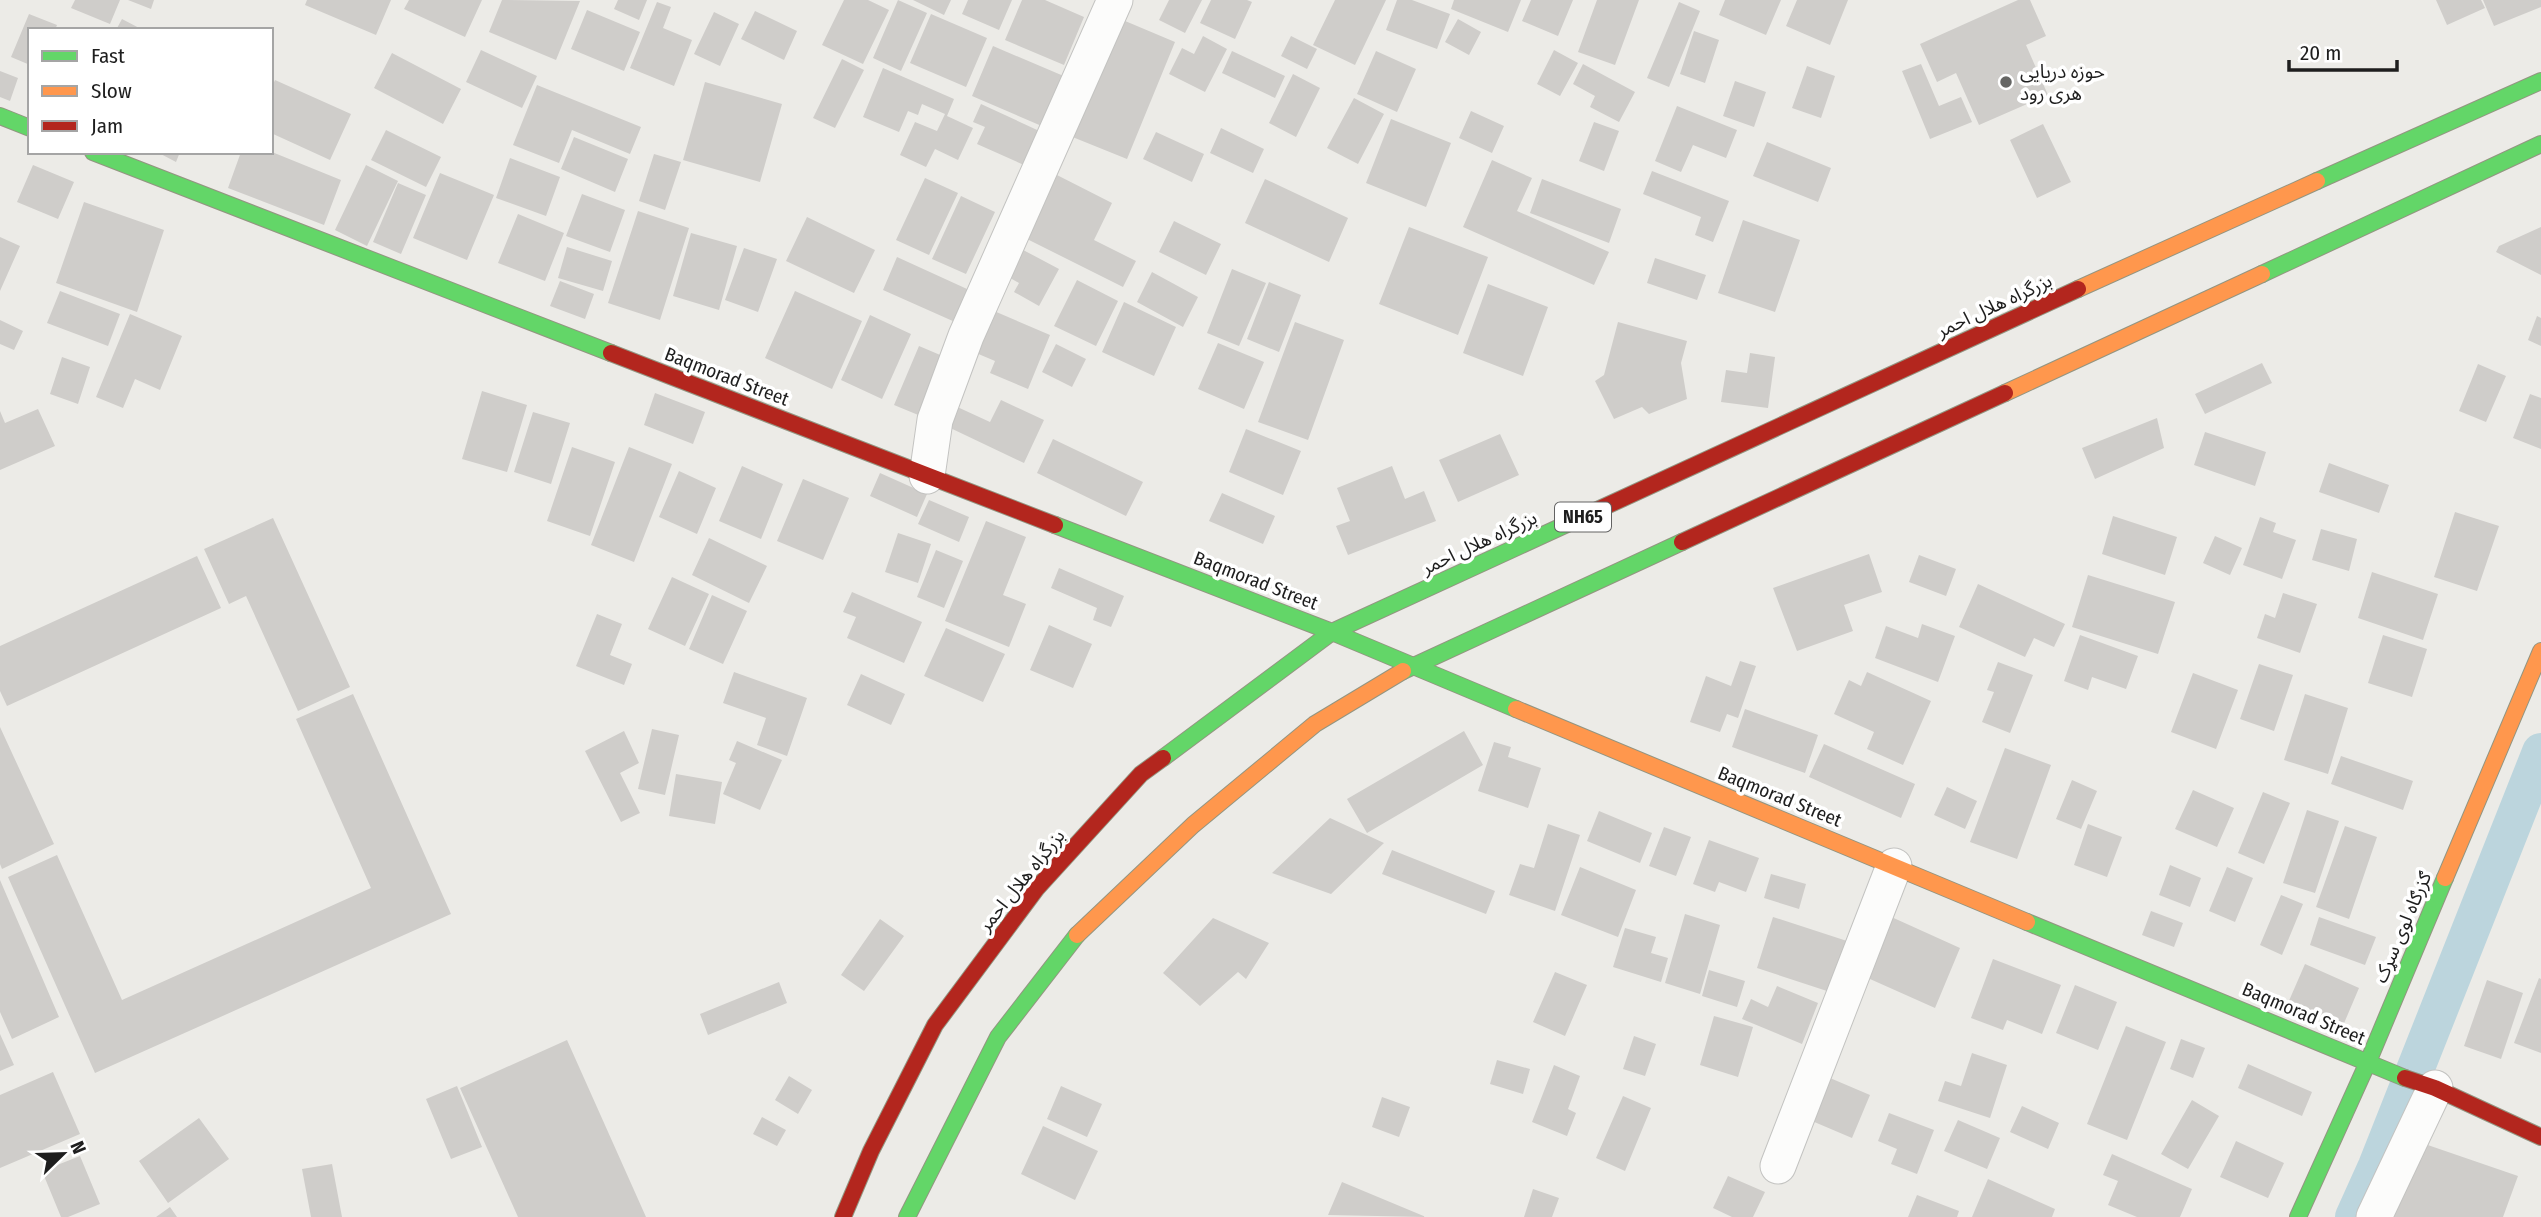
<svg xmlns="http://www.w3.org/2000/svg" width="2541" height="1217" font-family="'Fira Sans Condensed','Noto Sans Arabic',sans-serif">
  <rect width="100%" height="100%" fill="#ecebe7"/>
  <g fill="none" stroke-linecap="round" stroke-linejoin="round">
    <path stroke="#bcd5dd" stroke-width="38" d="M2354 1217 2377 1166 2541 752"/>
  </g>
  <path fill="#cfcdca" d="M75 0H120L110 24 71 8Z
    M128 0H154L151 9Z
    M307 0H391L376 35 305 5Z
    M409 0H482L465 37 404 9Z
    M502 0 580 1 556 60 489 32Z
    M618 0H647L639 20 614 9Z
    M844 0H868L889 10 863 64 822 45Z
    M898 0 927 13 901 71 873 58Z
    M913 0H951L944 15Z
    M968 0H1012L999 30 962 14Z
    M1022 0H1045L1084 17 1064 65 1005 40Z
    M1169 0H1202L1185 33 1159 20Z
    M1211 0H1247L1252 2 1235 39 1200 23Z
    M1335 0H1386L1355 65 1313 45Z
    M1397 0H1412L1450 14 1437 49 1386 30Z
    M1454 0H1521L1508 32 1451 9Z
    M1531 0H1573L1558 36 1522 21Z
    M1597 0H1639L1615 65 1578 52Z
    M1725 0H1781L1766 35 1719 15Z
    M1797 0H1848L1830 45 1786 26Z
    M2018 0H2030L2046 36 2026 45 2048 95 1979 125 1956 73 1937 82 1920 44Z
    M2436 0H2481L2485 8 2447 25Z
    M2483 0H2541V7L2494 26Z
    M657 2 671 7 663 28 692 40 674 86 630 68Z
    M1679 2 1700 11 1669 87 1647 78Z
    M587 10 640 32 624 71 571 49Z
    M755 11 797 31 784 60 741 39Z
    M714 12 739 24 720 66 694 54Z
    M29 14 57 25 55 30H30V65L11 57Z
    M931 14 987 38 966 87 910 63Z
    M1118 18 1175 42 1127 159 1070 136Z
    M122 19 143 30H116Z
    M1458 19 1481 32 1469 55 1445 42Z
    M1694 31 1719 40 1705 83 1680 74Z
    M1203 36 1227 49 1205 92 1169 74 1182 48 1194 54Z
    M1291 36 1317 49 1307 69 1281 56Z
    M993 46 1073 80 1051 130 972 96Z
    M481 50 537 76 522 108 466 82Z
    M1554 50 1578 63 1560 96 1537 84Z
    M1232 51 1285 76 1275 98 1222 73Z
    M1376 51 1416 69 1397 112 1357 94Z
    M392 53 461 89 443 124 374 88Z
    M842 59 864 70 835 128 813 118Z
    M1583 64 1635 92 1619 122 1590 107 1595 96 1573 84Z
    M1921 64 1939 106 1961 97 1972 122 1930 139 1902 71Z
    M1807 66 1835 76 1821 118 1792 108Z
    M883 68 954 99 947 116 973 128 958 160 935 149 926 167 900 155 915 122 937 131 945 114 922 104 918 115 908 111 899 132 863 117Z
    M0 71 18 78 10 101 0 97Z
    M1293 74 1320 88 1296 137 1269 123Z
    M275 80 351 114 330 160 271 133V89Z
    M1735 81 1766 92 1754 127 1723 116Z
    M705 82 782 104 760 182 683 160Z
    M537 85 641 127 630 154 572 130 559 163 513 145Z
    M1354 98 1384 114 1358 164 1327 148Z
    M981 104 1048 135 1033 169 977 144 985 127 973 122Z
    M1677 106 1737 130 1726 158 1693 145 1681 172 1655 161Z
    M1471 111 1504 126 1492 153 1459 138Z
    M1391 119 1451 143 1426 207 1366 183Z
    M1594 122 1619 131 1604 171 1579 161Z
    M2043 124 2071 182 2037 198 2010 140Z
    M1221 128 1264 149 1253 173 1210 153Z
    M386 130 441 157 426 187 371 160Z
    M1156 132 1204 154 1192 182 1143 159Z
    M574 137 628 159 615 192 561 169Z
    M1767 142 1831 168 1818 202 1753 176Z
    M157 152H180L176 162Z
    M241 152H272L341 180 324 225 228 188Z
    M654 154 681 162 665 210 639 201Z
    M510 158 560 177 546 216 496 198Z
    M1492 160 1532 178 1517 211 1609 252 1594 285 1463 227Z
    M33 165 74 182 58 219 17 202Z
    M366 165 398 181 367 246 335 230Z
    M1652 171 1729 201 1713 242 1695 235 1701 217 1643 194Z
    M440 173 494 195 467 260 413 238Z
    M1053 173 1112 203 1094 240 1136 261 1123 287 1021 236Z
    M925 178 958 193 929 255 896 240Z
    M1265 179 1348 218 1329 262 1245 223Z
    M1542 179 1621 209 1609 243 1530 213Z
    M398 183 426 195 401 254 373 242Z
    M582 194 625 210 610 252 566 236Z
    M961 196 995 212 966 274 932 259Z
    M84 202 164 230 137 312 56 283Z
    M638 211 689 228 660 320 608 303Z
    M518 214 564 233 545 281 498 263Z
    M807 217 875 250 854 293 786 261Z
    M1743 220 1800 240 1775 312 1718 293Z
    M1174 221 1221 244 1206 275 1159 252Z
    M1409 227 1488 257 1458 335 1379 304Z
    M2541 227V275L2496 252 2499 246Z
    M691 233 737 246 719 310 673 296Z
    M0 237 20 246 0 291Z
    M1012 244 1059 269 1039 306 1014 292 1019 283 998 271Z
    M567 247 612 261 603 291 558 278Z
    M744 248 777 259 758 312 725 300Z
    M897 257 978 294 964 326 883 290Z
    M1655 258 1706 275 1697 300 1647 283Z
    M1232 269 1266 283 1239 346 1207 333Z
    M1152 272 1198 297 1183 327 1137 302Z
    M1077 280 1118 301 1096 346 1054 326Z
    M560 281 594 294 585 319 550 306Z
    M1269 282 1301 295 1279 352 1247 339Z
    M1488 284 1548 307 1523 376 1463 353Z
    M60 291 120 314 108 346 47 323Z
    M795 291 862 321 832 389 765 358Z
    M1124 302 1176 327 1154 376 1102 352Z
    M987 308 1050 335 1028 389 990 373 995 361 969 350Z
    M130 314 182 336 160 390 135 379 123 408 96 397Z
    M870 315 911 334 882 399 841 380Z
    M2537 316 2541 318V346L2528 340Z
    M0 320 23 331 14 350 0 344Z
    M1295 322 1344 340 1308 440 1258 422Z
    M1618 322 1687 341 1681 363 1687 399 1649 414 1642 407 1614 419 1595 381 1604 375Z
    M1218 343 1264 362 1244 409 1198 389Z
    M1056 344 1086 359 1072 387 1042 372Z
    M919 346 952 360 928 419 894 405Z
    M1750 353 1775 357 1768 408 1721 402 1726 370 1747 373Z
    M62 357 90 367 78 404 50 394Z
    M2262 363 2272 383 2205 414 2195 394Z
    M2478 364 2506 376 2486 422 2459 411Z
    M482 391 527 405 507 472 462 459Z
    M655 393 705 412 693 444 644 425Z
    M2530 394 2541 398V449L2513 438Z
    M1001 400 1044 420 1024 463 944 425 953 405 990 422Z
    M38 409 55 446 0 470V411L5 423Z
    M533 412 570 423 551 484 514 472Z
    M2157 418 2164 448 2095 479 2082 448Z
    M1246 429 1301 451 1283 495 1229 472Z
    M2205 432 2266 452 2255 486 2194 465Z
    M1500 434 1519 475 1458 502 1439 460Z
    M1053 439 1143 482 1126 516 1037 473Z
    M572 447 615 462 590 536 547 521Z
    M629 447 672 464 634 562 591 545Z
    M2329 463 2389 485 2379 513 2319 492Z
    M742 466 783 484 761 539 719 521Z
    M1392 466 1405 499 1424 491 1436 521 1348 555 1336 526 1350 521 1337 488Z
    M679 471 716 488 697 534 659 517Z
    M880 473 927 494 917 517 870 496Z
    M803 479 849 498 823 560 777 541Z
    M1222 493 1275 516 1263 544 1209 521Z
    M929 500 969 517 959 542 918 524Z
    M2455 512 2499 526 2477 591 2434 577Z
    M2113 516 2177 537 2165 575 2102 554Z
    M2260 517 2276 523 2273 532 2296 540 2282 579 2243 565Z
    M273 518 350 687 298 711 246 596 229 604 204 549Z
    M986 521 1026 537 1003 595 1026 604 1009 647 945 621Z
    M2321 529 2357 539 2349 571 2312 560Z
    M898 533 931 544 918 583 885 572Z
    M2215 536 2242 548 2230 575 2203 563Z
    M709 538 767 566 749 603 692 575Z
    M936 550 963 561 944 608 917 597Z
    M1869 554 1882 592 1844 605 1853 631 1797 651 1773 588Z
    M1919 555 1956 569 1946 596 1909 582Z
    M197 556 221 608 7 706 0 691V646Z
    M1059 568 1124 596 1111 627 1093 620 1097 608 1051 588Z
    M2372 572 2438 594 2423 640 2358 618Z
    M2088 575 2175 602 2158 654 2072 627Z
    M672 577 709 594 685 646 648 629Z
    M1978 584 2065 624 2054 647 2034 638 2025 657 1959 627Z
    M852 592 922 622 904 663 847 638 856 617 843 612Z
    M2283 593 2317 604 2300 653 2257 638 2265 614 2275 618Z
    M712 595 747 611 723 664 689 649Z
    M597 614 622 624 610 655 632 664 624 685 576 666Z
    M1922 624 1955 636 1938 682 1875 658 1886 626 1918 638Z
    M1049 625 1092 644 1073 688 1030 670Z
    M946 628 1005 654 983 702 924 676Z
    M2080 635 2138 656 2126 689 2092 677 2088 690 2064 681Z
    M2383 635 2427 649 2412 697 2368 683Z
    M1740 661 1756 666 1738 718 1727 714 1720 732 1690 722 1706 676 1731 686Z
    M1998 662 2033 675 2010 733 1982 722 1994 692 1987 690Z
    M2259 664 2293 675 2274 731 2240 719Z
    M734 672 807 698 787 756 757 745 766 718 723 703Z
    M1867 672 1931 701 1903 765 1867 749 1874 732 1834 714 1849 680 1861 686Z
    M2193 673 2238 690 2216 749 2171 732Z
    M861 674 905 694 891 725 847 705Z
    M353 694 451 914 95 1073 8 877 57 855 122 1000 371 888 296 719Z
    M2305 694 2348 708 2328 774 2284 760Z
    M1745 709 1818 735 1805 773 1732 747Z
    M0 727 54 844 2 869 0 864Z
    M652 729 679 735 665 795 638 789Z
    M624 731 639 763 620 773 640 813 621 822 585 751Z
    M1464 731 1483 765 1367 833 1347 799Z
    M737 741 782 760 760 810 723 794 736 763 729 760Z
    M1494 742 1511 747 1508 757 1541 768 1528 808 1478 791Z
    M1824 744 1915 784 1901 818 1809 777Z
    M2005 748 2051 765 2017 859 1970 842Z
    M2341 756 2413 781 2403 810 2331 784Z
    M676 774 722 782 715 824 669 816Z
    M2072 780 2097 791 2081 829 2056 819Z
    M1947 787 1977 801 1965 829 1934 815Z
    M2193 790 2234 808 2217 847 2175 829Z
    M2263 792 2290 803 2264 864 2238 853Z
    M2307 810 2339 821 2315 893 2283 883Z
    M1599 811 1652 833 1640 863 1587 841Z
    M1330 818 1384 843 1331 894 1272 873Z
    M1548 824 1580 835 1555 911 1509 895 1520 864 1534 868Z
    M2088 824 2122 837 2107 877 2074 865Z
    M2345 826 2377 837 2349 919 2316 907Z
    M1664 827 1691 837 1676 876 1649 866Z
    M1709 840 1759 858 1746 892 1719 882 1715 892 1693 884Z
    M1392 850 1495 891 1486 914 1382 874Z
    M2170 865 2201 878 2190 907 2159 895Z
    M1580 867 1636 890 1618 937 1561 915Z
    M2227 867 2253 878 2235 922 2209 911Z
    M1771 874 1806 884 1799 909 1764 898Z
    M0 880 59 1017 12 1039 0 1012Z
    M2281 895 2303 904 2282 955 2260 945Z
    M2151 911 2183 923 2174 947 2142 935Z
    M1685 914 1720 925 1700 994 1665 983Z
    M1887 915 1960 948 1935 1008 1861 975Z
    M1773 917 1847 941 1830 992 1757 968Z
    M2319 917 2376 937 2365 965 2310 945Z
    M1213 918 1269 943 1246 979 1238 972 1200 1006 1163 973Z
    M880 919 904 936 864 991 841 975Z
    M1625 928 1656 937 1651 953 1668 958 1661 982 1613 967Z
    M1993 959 2061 985 2042 1034 2007 1020 2003 1030 1971 1018Z
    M2305 964 2359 988 2342 1028 2288 1003Z
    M1709 970 1745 981 1737 1007 1702 996Z
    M1555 972 1587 985 1565 1036 1533 1022Z
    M2539 978 2541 979V1053L2514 1043Z
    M2487 980 2523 993 2501 1059 2464 1046Z
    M779 982 787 1003 708 1035 700 1014Z
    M2075 985 2117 1002 2098 1050 2056 1033Z
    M1777 986 1818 1003 1802 1044 1742 1019 1751 999 1768 1007Z
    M1714 1016 1753 1027 1738 1077 1700 1065Z
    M2126 1026 2166 1042 2127 1140 2087 1124Z
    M0 1034 14 1065 0 1071Z
    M1634 1036 1656 1044 1645 1076 1623 1069Z
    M2181 1039 2205 1048 2193 1078 2170 1069Z
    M567 1040 646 1217H518L460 1088Z
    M1972 1053 2007 1065 1990 1118 1938 1101 1945 1081 1961 1086Z
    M1497 1060 1530 1069 1523 1094 1490 1084Z
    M2248 1064 2312 1092 2302 1116 2238 1088Z
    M1554 1065 1580 1076 1568 1109 1576 1113 1567 1136 1532 1122Z
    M53 1072 80 1134 0 1168V1095Z
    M789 1076 812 1090 798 1114 775 1100Z
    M1830 1078 1870 1095 1852 1138 1812 1121Z
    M457 1086 482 1147 451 1159 426 1099Z
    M1061 1086 1102 1104 1087 1137 1047 1119Z
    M1623 1096 1651 1108 1625 1171 1596 1158Z
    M1382 1097 1410 1107 1399 1137 1372 1127Z
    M2192 1100 2219 1116 2188 1169 2161 1154Z
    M2022 1106 2059 1123 2048 1149 2010 1132Z
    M1889 1113 1934 1130 1917 1174 1891 1164 1897 1149 1878 1141Z
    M762 1117 786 1130 777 1146 753 1134Z
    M199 1118 229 1159 168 1203 139 1161Z
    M1958 1120 2000 1138 1987 1169 1944 1151Z
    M1043 1126 1098 1151 1075 1200 1021 1174Z
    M2236 1141 2284 1163 2268 1198 2220 1177Z
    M2419 1142 2518 1176 2503 1217H2392Z
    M2112 1154 2192 1189 2180 1217H2137L2108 1205 2118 1181 2103 1175Z
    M80 1156 100 1204 68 1217H61L42 1171Z
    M332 1164 342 1217H311L302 1169Z
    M1728 1176 1765 1192 1753 1217H1732L1713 1208Z
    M1988 1179 2055 1209 2052 1217H1972Z
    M1342 1182 1426 1217 1328 1215Z
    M1533 1189 1559 1198 1552 1217H1524Z
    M1917 1195 1959 1211 1957 1217H1908Z
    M170 1207 177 1217H156Z"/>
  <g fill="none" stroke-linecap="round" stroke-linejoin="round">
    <defs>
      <path id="street" d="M927 476 935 420 966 336 1115 0
        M1778 1166 1894 866
        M2374 1217 2435 1088"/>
      <path id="fast" d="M0 116 30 128
        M93 152 611 353
        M2317 181 2541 81
        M2262 274 2541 144
        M1055 525 1332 632 1516 709
        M1403 671 1682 542
        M1163 758 1332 632 1580 518
        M2027 922 2405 1078
        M907 1217 998 1037 1077 935
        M2298 1217 2368 1062 2445 878"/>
      <path id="slow" d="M2078 289 2317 181
        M2005 393 2262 274
        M1516 709 2027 922
        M2445 878 2541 651
        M1077 935 1193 825 1315 724 1403 671"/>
      <path id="jam" d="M611 353 1055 525
        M1580 518 2078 289
        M1682 542 2005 393
        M2405 1078 2435 1088 2541 1137
        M843 1217 871 1151 935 1025 1037 888 1141 774 1163 758"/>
    </defs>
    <use href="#street" stroke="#c3c3c1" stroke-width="37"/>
    <use href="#fast" stroke="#939581" stroke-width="18"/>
    <use href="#slow" stroke="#939581" stroke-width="18"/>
    <use href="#jam" stroke="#939581" stroke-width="18"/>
    <use href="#street" stroke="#fcfcfb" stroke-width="35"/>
    <use href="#fast" stroke="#63d668" stroke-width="16"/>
    <use href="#slow" stroke="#ff974d" stroke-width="16"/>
    <use href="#jam" stroke="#b3261e" stroke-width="16"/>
  </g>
  <circle fill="#666664" stroke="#fff" stroke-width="2.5" cx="2006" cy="82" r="7"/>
  <g text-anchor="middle" stroke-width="7" stroke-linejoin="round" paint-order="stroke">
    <rect fill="#fff" stroke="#626262" stroke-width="2" x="1555" y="502.5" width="56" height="29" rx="5"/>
    <g font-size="18" font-weight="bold" fill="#1e1e1e">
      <text x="1583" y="523">NH65</text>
    </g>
    <g font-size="19" fill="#1e1e1e" stroke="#fff" text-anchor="start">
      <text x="2020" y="78">حوزه دریایی<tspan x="2020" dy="22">هری رود</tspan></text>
    </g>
    <g font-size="19" fill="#1e1e1e" stroke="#fff">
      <text transform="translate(1994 305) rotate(-25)" y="7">بزرگراه هلال احمر</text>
      <text transform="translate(727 376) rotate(21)" y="7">Baqmorad Street</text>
      <text transform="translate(1479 542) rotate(-25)" y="7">بزرگراه هلال احمر</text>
      <text transform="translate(1256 580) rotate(21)" y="7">Baqmorad Street</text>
      <text transform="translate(1780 796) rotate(22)" y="7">Baqmorad Street</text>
      <text transform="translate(1021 880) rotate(-51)" y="7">بزرگراه هلال احمر</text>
      <text transform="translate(2402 927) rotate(-67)" y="7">ګزرګاه لوی سړک</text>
      <text transform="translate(2304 1013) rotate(23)" y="7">Baqmorad Street</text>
    </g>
  </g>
  <rect x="28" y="28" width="245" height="126" fill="#ffffff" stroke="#a5a5a5" stroke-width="2"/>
  <rect x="42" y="51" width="35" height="10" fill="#63d668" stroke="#a5a5a5" stroke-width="2"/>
  <text x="91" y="63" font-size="21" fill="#1e1e1e">Fast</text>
  <rect x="42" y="86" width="35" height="10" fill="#ff974d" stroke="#a5a5a5" stroke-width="2"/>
  <text x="91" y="98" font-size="21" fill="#1e1e1e">Slow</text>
  <rect x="42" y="121" width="35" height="10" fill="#b3261e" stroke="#a5a5a5" stroke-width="2"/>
  <text x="91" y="133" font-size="21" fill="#1e1e1e">Jam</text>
  <g transform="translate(63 1154) rotate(67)" stroke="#ffffff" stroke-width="5" paint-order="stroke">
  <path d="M0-5L12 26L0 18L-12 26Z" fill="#1e1e1e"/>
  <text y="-10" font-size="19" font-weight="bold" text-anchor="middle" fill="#1e1e1e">N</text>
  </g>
  <path d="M2289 60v10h108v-10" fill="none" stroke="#1e1e1e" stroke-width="3.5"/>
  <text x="2300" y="60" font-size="21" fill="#1e1e1e" stroke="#ffffff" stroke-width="5" paint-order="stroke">20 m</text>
</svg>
